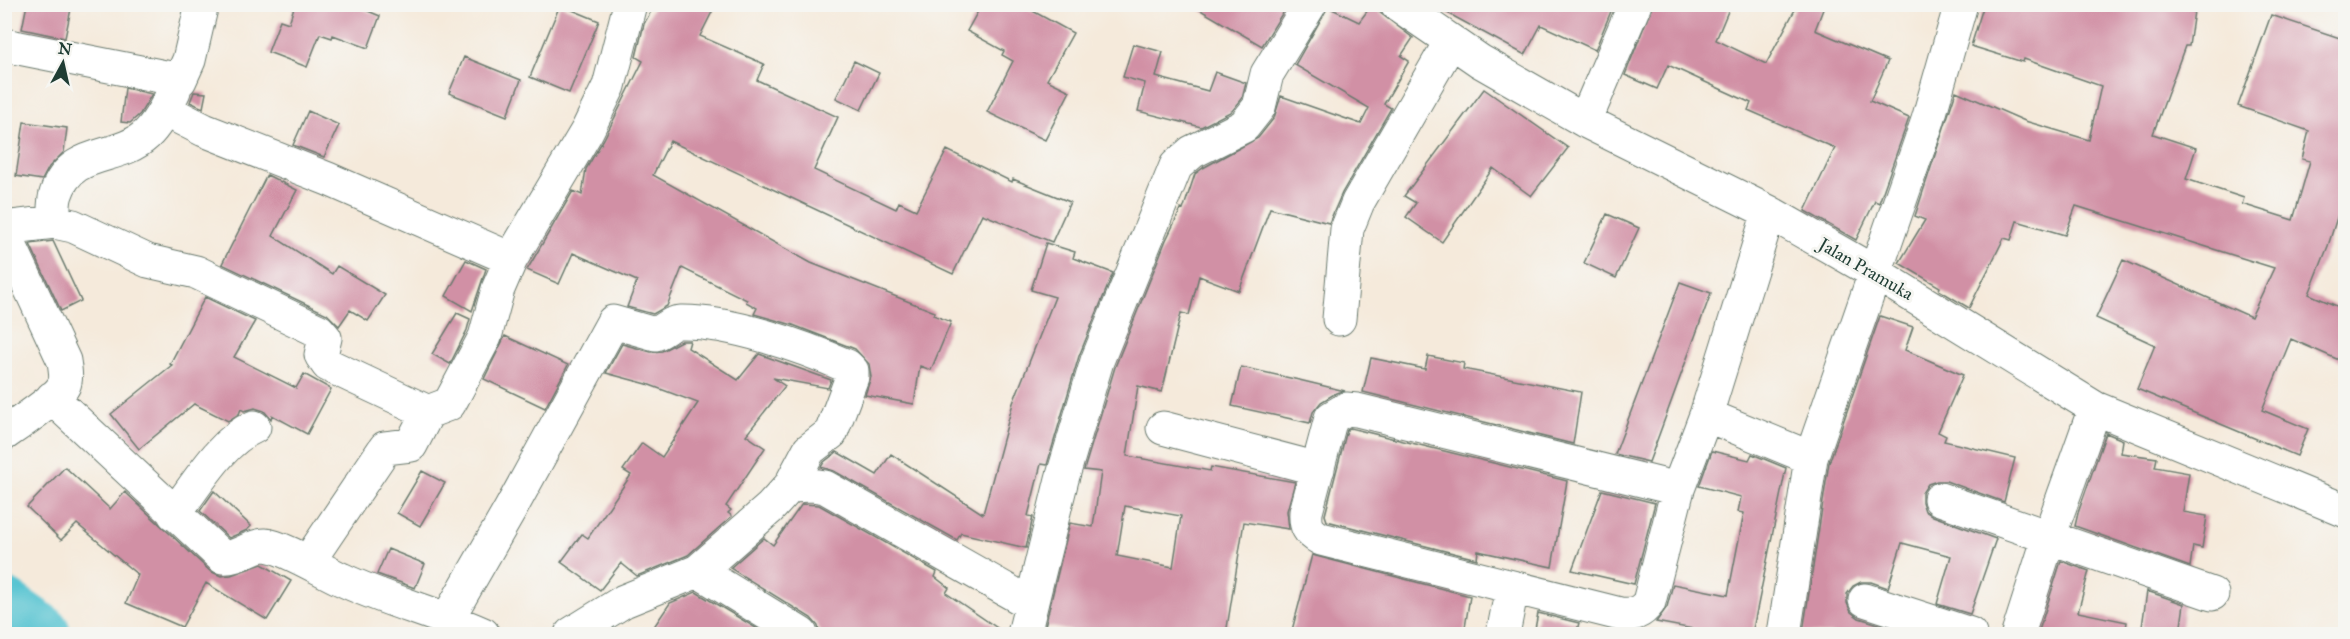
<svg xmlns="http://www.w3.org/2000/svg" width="2350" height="639" font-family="'IM FELL Great Primer',serif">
  <rect width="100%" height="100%" fill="#f6f6f2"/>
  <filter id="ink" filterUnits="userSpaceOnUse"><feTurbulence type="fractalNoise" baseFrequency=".0167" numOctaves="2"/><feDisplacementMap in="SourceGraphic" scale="12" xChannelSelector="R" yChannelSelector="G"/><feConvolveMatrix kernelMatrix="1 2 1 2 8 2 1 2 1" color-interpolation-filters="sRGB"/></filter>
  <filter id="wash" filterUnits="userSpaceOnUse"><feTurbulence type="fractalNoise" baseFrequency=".008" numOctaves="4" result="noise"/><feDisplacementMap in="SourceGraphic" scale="24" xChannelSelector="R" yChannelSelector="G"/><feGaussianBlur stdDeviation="1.35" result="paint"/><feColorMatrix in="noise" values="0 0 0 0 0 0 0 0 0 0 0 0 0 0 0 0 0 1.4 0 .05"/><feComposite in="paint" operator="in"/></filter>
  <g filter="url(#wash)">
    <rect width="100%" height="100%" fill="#f5eadb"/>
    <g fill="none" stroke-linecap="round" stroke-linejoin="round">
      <path stroke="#58c4d2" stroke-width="60" d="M4 608 41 634"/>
    </g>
    <g id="blocks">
      <path fill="#d190a5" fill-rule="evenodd" d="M27 4H72L65 38 22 29Z
        M295 4H351L380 16 368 48 333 35 332 38 320 34 307 67 268 52 280 20 289 23Z
        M655 4H716L700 36 764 64 757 80 838 117 814 170 896 209 899 202 916 210 947 150 1012 182 1013 179 1070 202 1052 242 982 214 953 274 670 141 653 175 811 263 935 312 933 315 951 322 931 370 920 366 914 404 865 395 871 377 869 364 855 349 793 325 754 314 757 308 746 302 747 300 682 268 667 306 653 314 627 307 637 281 573 253 559 284 527 270 573 191 582 195 586 169 604 139 643 61 636 57 644 24Z
        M982 4H1020L1073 33 1047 80 1070 91 1045 140 987 112 1013 61 1002 55 1004 51 967 31Z
        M1190 4H1288L1262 46Z
        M1431 4H1614L1595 50 1541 25 1525 55Z
        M1653 4H1731L1716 40 1766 64 1798 4H1825L1815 30 1888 61 1870 101 1909 118 1879 203 1875 201 1856 240 1805 211 1835 148 1748 110 1751 103 1668 65 1657 89 1625 75Z
        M1984 4H2195L2189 46H2185L2153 134 2196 148 2186 179 2244 198 2242 204 2293 220 2310 161 2302 159 2309 131 2238 106 2271 15 2346 40V189L2328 246 2309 294 2346 310V363L2291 339 2262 410 2308 429 2297 456 2137 389 2155 345 2096 318 2123 260 2251 317 2274 268 2076 206 2065 235 2017 221 2011 240 2004 238 1969 308 1939 290 1940 287 1899 263 1925 220 1915 216 1956 91 2025 121 2089 140 2101 86 2024 59 2023 62 1971 46Z
        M560 5 599 21 569 93 530 77Z
        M1371 6 1413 38 1401 56 1409 61 1384 104 1391 108 1342 193 1329 223 1270 208 1239 291 1199 276 1189 315 1181 313 1162 392 1138 386 1127 456 1210 471 1211 467 1295 482 1287 511 1289 529 1244 522 1226 634H1086L1045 626 1070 523 1093 527 1101 472 1084 470 1115 367 1166 240 1181 209 1183 210 1195 174 1203 168 1258 138 1274 118 1281 96 1361 124 1369 108 1295 65 1328 7 1359 22ZM1125 506 1181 516 1173 567 1117 556Z
        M1133 44 1163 52 1156 77 1208 91 1215 72 1246 83 1242 99 1232 111 1201 127 1138 111 1145 83 1123 77Z
        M464 57 521 80 507 116 449 93Z
        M854 61 879 73 861 110 836 98Z
        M125 88 152 94 140 114 130 123 121 122Z
        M1484 89 1568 148 1531 196 1493 168 1442 242 1406 217 1416 203 1404 196Z
        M194 92 206 93 203 108 190 102Z
        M308 111 339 125 324 157 293 145Z
        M24 122 67 128 64 152 49 167 42 180 16 176Z
        M267 175 297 190 273 236 332 274 337 266 385 295 368 321 350 310 339 326 327 314 222 264Z
        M1607 214 1639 228 1616 278 1584 263Z
        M53 241 81 301 61 311 30 244Z
        M1046 243 1075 252 1073 258 1113 273 1079 356 1047 465 1041 464 1028 516 1033 517 1026 548 961 533 957 540 834 471 821 467 824 462 837 452 877 475 891 454 983 514 1013 403 1055 297 1031 290Z
        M466 260 486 269 472 311 446 296Z
        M1680 282 1711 293 1649 462 1615 454Z
        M205 297 255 321 234 357 296 388 304 374 331 389 307 434 272 415 271 419 264 411 255 408 244 411 241 409 239 414 228 421 194 404 139 449 111 414 172 365 170 364Z
        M457 313 470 319 467 330 450 364 432 354Z
        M1880 316 1913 327 1905 350 1963 375 1938 432 1946 436 1944 441 2015 458 2004 502 1946 481H1937L1928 484 1922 493V502L1925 511 1933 516 1996 539 1970 614 1937 604 1951 556 1902 543 1888 588 1871 582H1861L1853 586 1847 594V603L1851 612 1859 618 1911 634H1822L1803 632 1829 463Z
        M505 336 568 365 545 408 484 379Z
        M681 341H690L688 348 738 380 759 354 831 380 828 388 773 378 785 386 746 435 765 448 726 506 731 510 728 513 732 516 688 555 637 576 621 563 600 590 561 562 582 534 588 538 631 475 623 470 642 443 662 457 698 403 647 384 606 373 622 344 651 352 662 351Z
        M1428 356 1464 363 1463 369 1581 392 1573 444 1363 392 1371 358 1425 369Z
        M1241 367 1299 380 1345 391 1336 393 1321 402 1313 412 1310 423 1232 406Z
        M1350 428 1567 481 1552 567 1478 551 1477 559 1327 521 1325 515 1347 430Z
        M2106 433 2123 440 2121 453 2157 458 2155 467 2189 473 2183 512 2207 516 2202 548 2193 546 2190 567 2075 526 2078 513Z
        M1712 451 1749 460 1752 454 1786 468 1752 634H1704V631L1656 622 1667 607 1673 584 1728 595 1744 513 1738 512 1741 497 1699 486Z
        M65 467 110 509 125 492 210 571 221 576 231 575 262 564 291 581 267 620 206 583 182 627 126 603 138 575 77 524 61 540 27 507Z
        M422 471 445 483 420 526 397 513Z
        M1602 490 1655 503 1634 584 1572 570Z
        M214 491 251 526 247 530 229 538 200 511Z
        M802 504 819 505 937 572 935 577 949 588 946 593 1006 634H820L818 626 811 618 730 568 764 538 773 545Z
        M388 549 425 564 415 588 377 574Z
        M1312 555 1470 596 1464 634H1291Z
        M2061 561 2089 571 2078 612 2127 622 2125 634H2038Z
        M2147 591 2184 604 2180 633 2142 627Z
        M696 592 766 634H649L670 603Z
        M1538 613 1579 623 1576 634H1534Z"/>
    </g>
  </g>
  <g filter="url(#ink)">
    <use href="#blocks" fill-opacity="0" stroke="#6a7a6e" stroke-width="1.5"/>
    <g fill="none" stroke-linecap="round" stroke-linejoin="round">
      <defs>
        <path id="minor" d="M1397 4 1480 61 1585 121 1769 212 1874 272 2095 408 2346 511
          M4 45 180 80 189 60 202 4
          M165 110 204 130 328 179 511 259 498 289 485 337 452 399 449 404 428 412 411 445 385 448 308 562
          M1585 121 1635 4
          M54 222C54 214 53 203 56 194 71 147 117 162 146 135 158 124 167 106 174 91
          M4 228 54 222 73 226 148 261 196 272 319 331 325 338 321 355 328 365 428 412
          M4 232 64 361C65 368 67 378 64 385 59 397 17 425 4 434
          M511 259 587 131 609 86 630 4
          M1339 319 1347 229 1358 202 1451 41
          M52 398 222 557C238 559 250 545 265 545 282 546 325 572 341 579 387 601 437 613 483 634
          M1706 415 1811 458
          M1163 428 1318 469
          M790 486 812 485 825 487 1031 604
          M1678 489 1357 410 1346 409 1331 418 1306 512C1305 526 1308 532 1321 539L1620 614C1634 615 1641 613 1649 602L1678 489 1706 415 1769 212
          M1940 499 2212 594
          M174 514C196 486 221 441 254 427
          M698 571 801 634
          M1865 600 1970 634
          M448 618 510 510 613 322 655 334C664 331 671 322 680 322 730 321 801 346 847 366L852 371V377L831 433 809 450 790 486 770 508 698 571 624 601 571 634
          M1024 634 1062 479 1097 361 1176 166 1192 152 1244 126 1259 107 1267 74 1310 4
          M1503 634 1512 588
          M1784 634 1811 458 1928 120 1961 4
          M2018 634 2049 537 2095 408"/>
      </defs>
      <use href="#minor" stroke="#6a7a6e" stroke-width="35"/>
      <use href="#minor" stroke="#fff" stroke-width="33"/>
    </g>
  </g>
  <g text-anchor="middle" stroke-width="6" stroke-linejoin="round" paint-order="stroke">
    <g font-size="18" fill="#1f3d34" stroke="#f6f6f2">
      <text transform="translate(1866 269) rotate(30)" y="6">Jalan Pramuka</text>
    </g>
  </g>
  <rect width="2350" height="639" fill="none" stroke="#f6f6f2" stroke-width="24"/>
  <g transform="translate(63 63) rotate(8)" stroke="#f6f6f2" stroke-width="4.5" paint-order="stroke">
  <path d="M0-4.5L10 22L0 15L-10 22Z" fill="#1f3d34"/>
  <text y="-9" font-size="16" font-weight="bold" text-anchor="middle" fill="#1f3d34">N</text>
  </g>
</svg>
